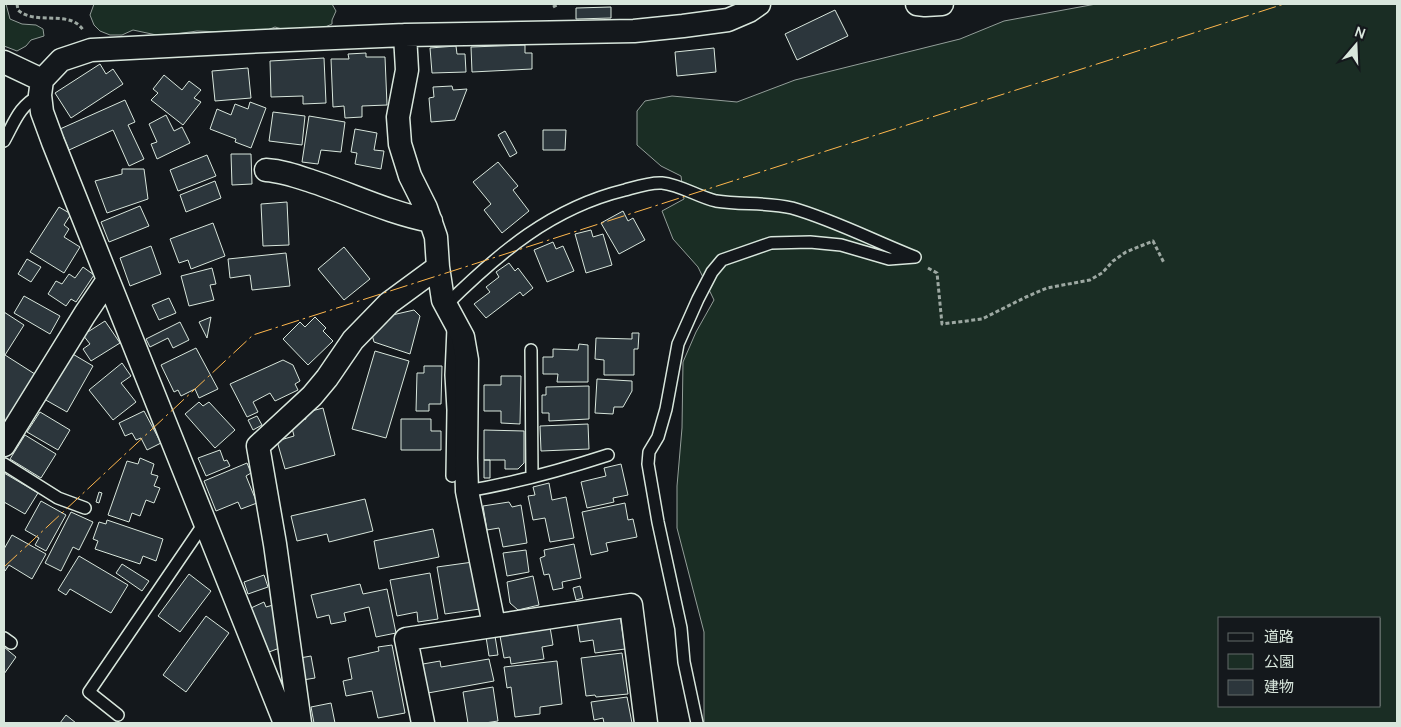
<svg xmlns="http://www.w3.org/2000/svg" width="1401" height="727" font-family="Manrope,'Noto Sans JP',sans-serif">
  <rect width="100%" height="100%" fill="#14181c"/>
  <path fill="#1a2d24" stroke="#939e99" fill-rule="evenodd" d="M4 4H6L10 19 22 24 36 25 43 29 44 36 31 40 26 46 17 51 4 46Z
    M94 4H332L336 11 332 20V24L323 28 296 33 275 27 262 32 248 33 197 31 161 36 133 30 122 35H110L100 31 94 25 90 15Z
    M1096 4H1397V723H704V632L677 528V486L682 428 683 362 696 332 714 300 698 267 673 239 662 211 684 199 681 176 661 166 637 145V111L645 101 672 96 737 102 795 80 960 39 1004 21ZM1220 618H1380V706H1220Z"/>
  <path fill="#2c363c" stroke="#d8e6dc" d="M611 7V18L576 19V8Z
    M835 10 848 36 797 60 785 34Z
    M525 45V53H532V69L472 72 471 47Z
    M456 46 457 54H465L466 72 432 73 430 48Z
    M714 48 716 72 677 76 675 52Z
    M366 53V57H385L387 105 362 106V117L345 118 344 106 333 107 331 59H349L348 54Z
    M324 58 326 103 303 104V96L271 97 270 61Z
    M100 64 106 74 113 69 123 84 71 118 55 93Z
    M248 68 251 98 215 101 212 71Z
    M164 75 182 90 189 81 201 90 194 98 201 102 183 125 151 100 158 93 153 89Z
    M452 86 453 90 467 89 455 120 431 122 429 98 434 97 433 87Z
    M125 100 135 122 128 125 144 159 129 166 113 130 69 150 60 129Z
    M250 102 266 108 251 148 235 142 236 139 210 129 217 109 231 115 235 104 248 109Z
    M273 112 305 116 302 145 269 141Z
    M166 115 174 131 182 127 190 143 157 159 151 144 157 142 149 124Z
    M309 116 345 122 341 152 321 150 318 164 302 162Z
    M355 129 377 133 374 150 384 151 381 169 355 164 357 153 351 152Z
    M543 130H566L565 150H543Z
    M505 131 517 153 510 157 498 135Z
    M231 154H251L252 184 232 185Z
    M207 155 216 176 178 191 170 170Z
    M498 162 518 186 513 190 529 211 502 233 484 210 491 204 473 182Z
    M122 169H144L148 199 107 213 95 181 122 174Z
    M215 181 221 198 186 212 180 195Z
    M287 202 289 245 263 246 261 204Z
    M140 206 149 226 109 242 101 222Z
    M59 207 71 214 64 225 69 229 64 237 80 247 64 273 30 252Z
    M623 211 628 221 633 218 645 240 619 254 601 223Z
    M213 223 225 256 191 269 188 260 179 263 170 239Z
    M591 230 593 237 603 234 612 265 586 273 575 234Z
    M553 242 556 249 563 246 574 271 547 282 534 250Z
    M151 246 161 274 130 286 120 258Z
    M344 247 370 279 344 300 318 269Z
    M286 253 290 286 252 290 250 275 230 278 228 259Z
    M27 259 41 267 31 282 18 274Z
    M509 263 515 271 518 268 533 288 523 296 520 292 486 318 474 304 490 292 486 287 499 277 496 272Z
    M83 267 94 275 76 302 71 299 66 306 48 294 56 281 62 284 69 274 75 278Z
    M212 268 216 284 210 285 214 300 189 306 181 276Z
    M24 296 60 316 50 334 14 313Z
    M169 298 176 313 159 320 152 305Z
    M414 310 420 316 410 354 374 342 371 331 388 316Z
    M4 312 24 325 5 355 38 376 4 427Z
    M211 317 207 338 199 322Z
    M315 317 326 328 323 331 333 341 308 365 283 339 300 322 305 327Z
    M105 321 120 343 91 361 83 349 90 344 83 335Z
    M180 322 189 340 173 348 168 338 150 347 146 339Z
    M632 333H639L638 349H634V375H604V360L595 359 596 338 632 339Z
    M579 344 588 345V382H557L558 374H543V357H553V349L578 350Z
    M196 348 218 389 199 398 195 389 181 396 178 390 174 392 161 365Z
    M375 351 409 361 386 438 352 429Z
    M71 353 93 366 67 412 44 399Z
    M283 360 293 365 300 381 295 384 298 390 275 401 270 393 253 402 258 412 247 417 230 384Z
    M122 363 131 376 121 383 136 402 113 420 89 390Z
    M424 366H442L441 404H429V411H416L417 373H424Z
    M501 376H521L520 424 501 423V411H484V385H501Z
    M597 379 632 381V391L623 407H614L613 414 595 413Z
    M589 386V419L549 421V413H542V395H546V387Z
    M199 402 203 406 209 402 235 430 215 448 185 414Z
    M323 408 335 455 285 469 277 441 294 436 291 424 306 419 304 413Z
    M144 411 161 443 147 450 141 438 136 440 132 433 125 436 119 423Z
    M40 412 70 430 58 450 27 432Z
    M257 416 262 425 253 430 248 420Z
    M401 419H431V431H441V450H401Z
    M588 424 589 449 541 451 540 426Z
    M484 430 524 431V463L518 469H505V460H484Z
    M25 435 56 454 41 478 10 459Z
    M220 450 224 461 227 460 230 466 206 476 198 458Z
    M140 458 154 464 151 474 158 476 154 486 160 488 154 503 146 500 140 516 132 513 129 522 108 515 127 461 138 464Z
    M484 460H490V478H484Z
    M247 463 251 473 246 476 257 503 241 509 238 502 216 511 204 481Z
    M621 464 628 495 613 498 614 502 587 508 581 482 606 476 604 468Z
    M4 473 38 493 25 514 4 502Z
    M549 483 552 500 566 497 574 538 550 542 545 518 533 520 528 496 535 495 533 487Z
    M99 492 102 493 99 503 96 502Z
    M365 499 373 531 329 542 327 534 297 541 291 516Z
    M41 501 66 515 46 551 35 545 39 538 25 530Z
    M509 502 512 507 521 505 527 543 503 547 499 528 487 530 483 506Z
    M625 503 628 520 633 519 637 537 606 543 608 551 591 555 582 512Z
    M71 512 93 522 79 550 73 547 61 571 45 563Z
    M107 520 163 539 156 561 143 556 140 564 95 549 98 541 93 539 99 522 106 524Z
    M433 529 439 557 379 569 374 541Z
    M12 535 46 554 32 579 9 565 5 571H4V549Z
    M574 544 581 578 562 582 563 588 553 590 549 574 544 575 540 558 545 556 544 550Z
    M526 550 529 572 507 576 503 553Z
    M79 556 128 585 111 613 70 589 66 595 58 590Z
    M473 562 480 609 445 614 437 567Z
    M122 564 149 581 142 591 116 573Z
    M430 573 438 619 418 622 417 612 397 616 390 580Z
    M189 574 211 591 180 632 158 616Z
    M264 575 268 587 248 594 244 582Z
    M533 576 539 605 518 610 510 603 507 582Z
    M360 584 363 594 387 589 396 633 376 637 369 607 344 613 346 621 331 624 329 615 317 618 311 595Z
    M580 586 583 598 576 600 573 588Z
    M264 602 266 607 273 605 285 646 269 652 251 608Z
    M620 615 625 649 595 653 593 640 580 642 577 622Z
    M206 616 229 633 186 692 163 675Z
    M550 627 553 645 542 647 544 659 511 664 510 657 504 658 500 636Z
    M495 636 498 655 489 656 486 637Z
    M392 645 405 713 378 718 372 691 346 696 343 681 352 679 348 658 379 651 378 647Z
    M4 647 16 657 4 674Z
    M622 653 628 694 596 697 595 695 586 696 581 658Z
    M311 656 315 678 303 680 300 658Z
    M489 659 494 681 428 693 423 664 440 661 441 667Z
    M557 661 562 704 540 707V714L515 717 511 687 507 688 504 667Z
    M493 687 498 721 485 723H468L463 692Z
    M627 697 632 723H604L603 718 594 720 591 702Z
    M331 703 335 723H314L311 707Z
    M66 715 76 723H60Z"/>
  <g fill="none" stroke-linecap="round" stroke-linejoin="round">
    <defs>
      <path id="lane" d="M4 141C15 121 19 106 40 95
        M446 305C499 253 551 208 625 190 636 187 651 182 662 183 681 185 698 197 716 201 741 205 767 202 792 208 834 220 874 241 915 257L889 259 841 245 810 242 771 243 722 260 712 272 698 299 678 344 666 409 658 437 649 452 648 464 658 522 681 628 684 662 697 723
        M531 350 532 477
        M4 464 58 498 85 508
        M452 476 453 410 451 375 453 328
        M467 491C515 483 562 470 608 455
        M4 638 11 643
        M118 715 89 692 205 522"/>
      <path id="street" d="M917 4 925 5 942 4
        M405 35 407 70 398 117 400 144 410 176 426 208 436 237 438 267 443 300 463 337 467 360 466 458 467 491 494 625
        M4 62 42 80
        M266 170C282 171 296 176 311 181 351 194 389 213 431 221
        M4 445 85 314 108 280
        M285 723 53 142 42 112 40 95 42 80 61 60 91 50 245 42 405 35 634 31 683 26 728 20 749 11 759 4
        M300 723 275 544 258 446 312 396 327 378 353 340 389 303 438 267
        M423 723 406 639 631 605 646 723"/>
    </defs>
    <use href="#lane" stroke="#d8e6dc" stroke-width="14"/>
    <use href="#street" stroke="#d8e6dc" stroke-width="25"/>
    <path stroke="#9da8a2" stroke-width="3" stroke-dasharray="4 2.5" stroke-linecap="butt" d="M17 4 18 10C35 26 70 9 83 30
      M553 7 559 4
      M928 268 937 273 942 324 982 319 1026 297 1047 288 1090 280 1102 273 1113 261 1126 252 1153 241 1164 263"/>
    <use href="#lane" stroke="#14181c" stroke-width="11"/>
    <use href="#street" stroke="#14181c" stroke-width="22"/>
    <path stroke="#ffb74d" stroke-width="1" stroke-dasharray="18 4 2.5 4" stroke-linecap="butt" d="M4 567 253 335 1284 4"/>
  </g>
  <rect width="1401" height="727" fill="none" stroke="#d8e6dc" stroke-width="10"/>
  <rect x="1218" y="617" width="162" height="90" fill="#14181c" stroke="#626a69"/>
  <rect x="1228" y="633" width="25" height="8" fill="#14181c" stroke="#626a69"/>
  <text x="1264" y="642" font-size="15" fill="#d8e6dc">道路</text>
  <rect x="1228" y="654" width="25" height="15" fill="#1a2d24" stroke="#626a69"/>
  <text x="1264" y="667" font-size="15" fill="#d8e6dc">公園</text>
  <rect x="1228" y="680" width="25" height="15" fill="#2c363c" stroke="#626a69"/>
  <text x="1264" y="692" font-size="15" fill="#d8e6dc">建物</text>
  <g transform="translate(1356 45) rotate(19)" stroke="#14181c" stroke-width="4" paint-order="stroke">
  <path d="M0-4L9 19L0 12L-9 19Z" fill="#d8e6dc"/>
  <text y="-8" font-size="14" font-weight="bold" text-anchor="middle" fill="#d8e6dc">N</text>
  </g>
</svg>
